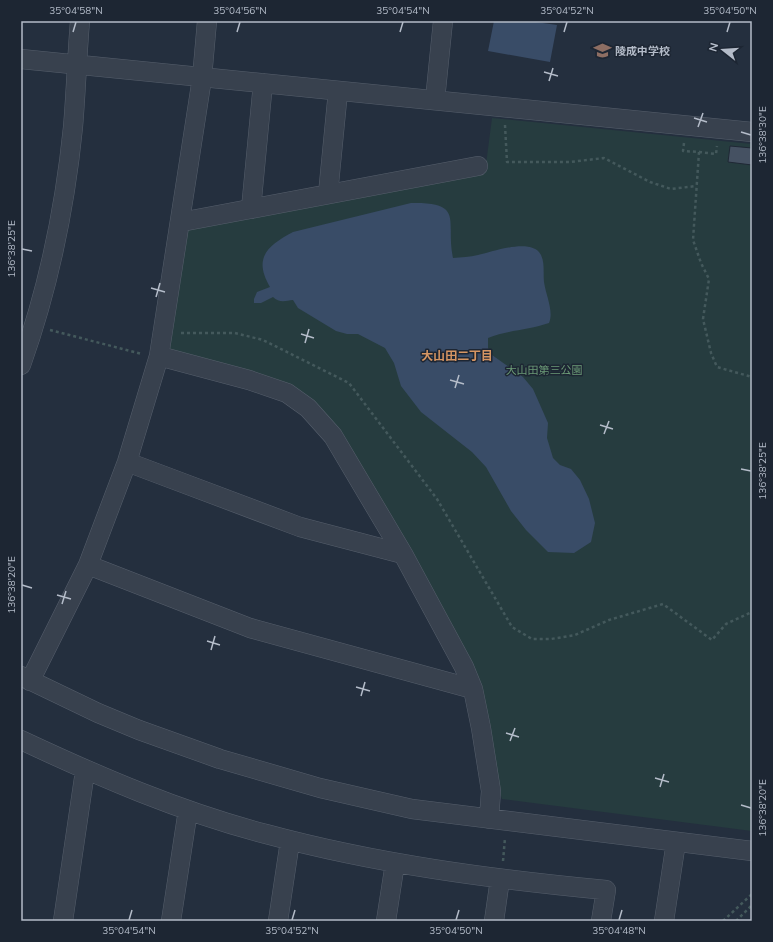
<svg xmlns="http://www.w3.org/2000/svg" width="773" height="942" font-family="Mulish,'Noto Sans JP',sans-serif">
  <rect width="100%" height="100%" fill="#242f3e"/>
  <path fill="#263c3f" d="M492 118 752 144V831L502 799 498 788 488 714 476 672 340 429 315 403 172 352 168 345 187 229 194 225 485 172Z"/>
  <path fill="#394c67" d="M494 21H529L557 25 550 62 488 51Z
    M411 203C466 202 445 221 453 258 461 257 470 257 478 255 492 252 532 237 541 255 545 263 543 273 544 282 546 296 554 311 549 323 529 330 508 330 488 338V348L492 355 523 377 533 389 548 423 547 438 553 458 560 465 571 469 580 480 589 499 595 523 591 542 574 553 548 552 526 530 511 511 486 467 472 452 421 412 401 386 394 363 385 348 358 334H347L336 331 298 308 293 300C285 301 279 303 273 297L261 303H254V299L257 292 270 287C253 258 267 246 293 232Z"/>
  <path fill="#455162" stroke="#1f2835" d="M730 146 752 148V165L728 162Z"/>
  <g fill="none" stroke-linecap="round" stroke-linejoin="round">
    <defs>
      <path id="minor" d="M21 59 752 132
        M435 100 443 21
        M328 194 338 91
        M251 209 263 83
        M181 222 478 166
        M159 356 249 380 287 393 308 408 333 436 403 554 464 667 473 689 481 728 491 791 489 819
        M21 365C48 289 65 208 73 127 76 92 77 56 80 21
        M127 462 300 527 403 554
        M88 565 250 628 473 689
        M21 676 98 713 139 730 220 759 320 788 412 809 752 851
        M30 681 88 565 127 462 159 356 202 78 207 21
        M21 740C100 777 181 812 266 834 377 864 491 879 606 890L601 921
        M63 921 85 771
        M171 921 188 810
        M278 921 290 841
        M386 921 395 863
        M494 921 500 879
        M664 921 676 842"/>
    </defs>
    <use href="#minor" stroke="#565f6c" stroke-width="20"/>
    <path stroke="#44595c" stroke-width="2.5" stroke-dasharray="3 3" stroke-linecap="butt" d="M505 125 507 162H570L604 158 650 182 671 189 696 186
      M684 143 683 151 699 152 693 240 701 263 709 279 703 319 711 353 717 367 752 377
      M699 152 716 154 717 146
      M50 330 142 354
      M181 333H235L263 340 349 383 437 499 512 627 532 639H551L575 635 609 620 663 604 712 640 726 624 752 612
      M503 861 505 838
      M723 921 752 894
      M736 921 752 905"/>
    <use href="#minor" stroke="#38414e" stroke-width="19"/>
  </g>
  <path fill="none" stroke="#b4bcc9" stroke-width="1.5" d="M73 32 76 22M237 32 240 22M400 32 403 22M564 32 567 22M727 32 730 22M544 72 558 76M549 81 553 68M694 118 707 122M698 127 703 113M741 132 751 135M22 249 32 251M151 288 165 292M156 297 160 283M301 334 314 338M305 343 309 329M450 380 464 384M455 388 459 375M600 425 613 429M604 434 609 421M741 469 751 471M22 585 32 588M57 595 71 599M62 604 66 591M207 641 220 645M211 650 215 636M356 687 370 691M361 696 365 682M506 733 519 737M510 741 515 728M655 778 669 782M660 787 664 774M741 805 751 808M129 920 132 910M292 920 295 910M456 920 459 910M619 920 622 910"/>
  <defs>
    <symbol id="school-bare" viewBox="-9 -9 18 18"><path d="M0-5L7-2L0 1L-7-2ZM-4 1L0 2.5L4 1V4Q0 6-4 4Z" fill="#8d6e63" stroke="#1d2633" stroke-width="2.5" paint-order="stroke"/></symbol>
  </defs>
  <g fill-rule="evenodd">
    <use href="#school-bare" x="590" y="38" width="25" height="25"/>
  </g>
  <g text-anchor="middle" stroke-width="3" stroke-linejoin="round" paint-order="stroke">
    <g font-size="11" font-weight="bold" fill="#b4bcc9" stroke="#1d2633" text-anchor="start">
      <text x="615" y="55">陵成中学校</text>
    </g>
    <g font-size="11" fill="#6b9a76" stroke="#1d2633">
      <text x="544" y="374">大山田第三公園</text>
    </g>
    <g font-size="12" font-weight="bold" fill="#d59563" stroke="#1d2633">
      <text x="457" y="360">大山田二丁目</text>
    </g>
  </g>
  <rect width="773" height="942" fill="none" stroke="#1d2633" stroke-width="44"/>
  <g transform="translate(723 50) rotate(287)" stroke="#1d2633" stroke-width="3" paint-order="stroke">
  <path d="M0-3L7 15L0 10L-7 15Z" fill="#b4bcc9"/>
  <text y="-6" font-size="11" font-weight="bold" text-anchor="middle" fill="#b4bcc9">N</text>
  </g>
  <rect x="22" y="22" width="729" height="898" fill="none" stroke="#b4bcc9" stroke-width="1.5"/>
  <g font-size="10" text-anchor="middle" fill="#b4bcc9">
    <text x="76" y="14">35°04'58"N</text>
    <text x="240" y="14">35°04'56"N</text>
    <text x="403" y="14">35°04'54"N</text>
    <text x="567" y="14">35°04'52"N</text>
    <text x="730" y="14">35°04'50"N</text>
    <text transform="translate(762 135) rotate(-90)" y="4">136°38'30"E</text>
    <text transform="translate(11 249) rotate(-90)" y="4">136°38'25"E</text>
    <text transform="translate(762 471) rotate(-90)" y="4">136°38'25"E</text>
    <text transform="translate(11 585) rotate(-90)" y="4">136°38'20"E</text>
    <text transform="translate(762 808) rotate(-90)" y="4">136°38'20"E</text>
    <text x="129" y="934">35°04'54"N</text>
    <text x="292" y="934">35°04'52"N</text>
    <text x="456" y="934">35°04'50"N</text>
    <text x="619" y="934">35°04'48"N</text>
  </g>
</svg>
